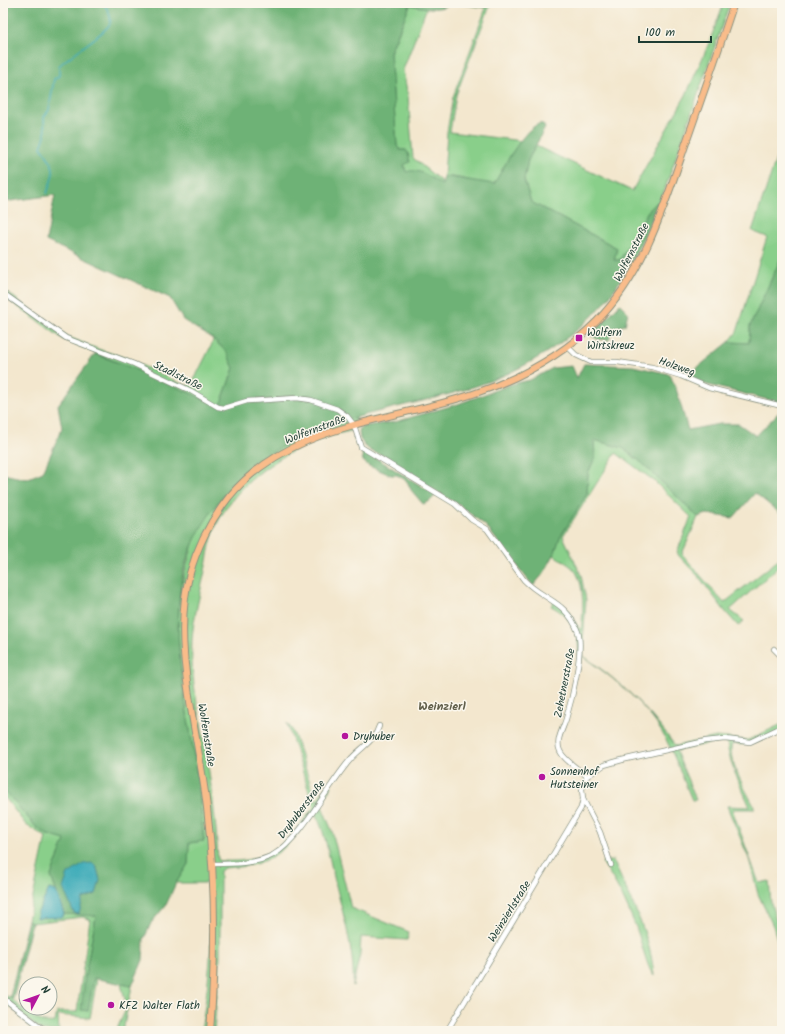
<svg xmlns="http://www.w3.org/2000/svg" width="785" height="1034" font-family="Kalam,sans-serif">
  <rect width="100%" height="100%" fill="#fbf7ec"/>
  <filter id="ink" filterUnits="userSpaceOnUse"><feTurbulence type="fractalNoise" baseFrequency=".025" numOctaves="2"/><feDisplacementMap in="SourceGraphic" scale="8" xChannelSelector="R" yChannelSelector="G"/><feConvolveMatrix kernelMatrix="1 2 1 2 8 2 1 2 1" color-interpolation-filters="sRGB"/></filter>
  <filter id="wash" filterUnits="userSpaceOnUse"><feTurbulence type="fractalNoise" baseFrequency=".012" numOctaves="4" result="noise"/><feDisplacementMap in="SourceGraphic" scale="16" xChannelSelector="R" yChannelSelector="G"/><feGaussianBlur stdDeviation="0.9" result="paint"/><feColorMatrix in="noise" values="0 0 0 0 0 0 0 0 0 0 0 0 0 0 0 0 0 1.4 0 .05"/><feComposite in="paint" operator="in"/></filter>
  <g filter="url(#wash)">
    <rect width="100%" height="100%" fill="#f3e7ce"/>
    <path fill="#89cf8a" stroke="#54865f" d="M451 3H465L487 7 488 3H491L456 95 450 132 522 141 511 154 494 184C478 186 461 175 444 177L447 132 453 97 486 8 460 4 449 5Z
      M724 3H730L661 200 648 211 620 260H614L617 248 531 202 524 180 528 160 536 146 632 191 686 95 707 48Z
      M410 5 427 7 403 70 408 96 413 158 443 183 442 185 406 172 404 164 408 153 406 150H400L397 146 390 53Z
      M782 141V256L750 326 749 343 729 342 737 332 767 237 752 231Z
      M3 289 64 335 98 349 126 358 186 386 192 384 212 344 213 339 226 351 234 368 220 406 63 339 3 296Z
      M357 417 351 431C299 441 242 474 218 522 209 539 207 566 202 584 196 612 190 632 192 662 193 689 200 716 204 742 211 781 216 820 218 860 227 862 236 861 246 860 283 855 292 834 314 807L287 723 293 731 316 801 329 783 332 786 321 804 332 831 351 908 409 932 407 940 361 937 360 954 353 986C355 949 342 912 334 877 328 855 326 833 315 813 298 832 284 855 258 863 248 867 235 867 224 868L220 871V957L214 1031H201C209 982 215 933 208 883H176L188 864 189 843 204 841C201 819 200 797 197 775 187 701 164 624 191 551 193 544 195 535 199 529 205 517 214 507 222 497 238 479 255 461 276 449 302 434 329 426 357 417Z
      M594 440 623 448 642 463 698 517 682 554 724 603 782 557V562L778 567 730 610 744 621 738 626 724 610 699 577 679 556 677 552 691 517 653 480 616 453 563 536 581 575 586 600 582 655C619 681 646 706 673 743L676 746 716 737 748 740 782 724V730C763 739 754 747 732 744 726 759 747 792 754 806V809H732L759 883 769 881 771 903 782 942V956L773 926 758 894 749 859 727 806 750 807C741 786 729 765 727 742L711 743 676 751 696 800H692C681 775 672 746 656 723 636 695 607 673 579 654 578 631 572 617 551 606L555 599 567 610 581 631C583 615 585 586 576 572 571 565 561 560 554 555L560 537 587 494 588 473 595 458Z
      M3 789 37 828 48 835 66 840 51 876 56 891 49 889 37 914 62 917 64 914 96 915 85 976 82 1010 88 1011 94 978H97L90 1018 58 1015 59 1031H42L3 1001V994L8 997H10C23 1009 36 1025 55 1022L57 1012H77L90 919 82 917 32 923 28 920 46 837 26 825 3 795Z
      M613 860C629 897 651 935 654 976 647 969 640 936 635 925 626 903 616 882 602 862Z
      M121 984 132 986 123 1031H116L127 1007Z"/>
    <path fill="#6eb276" stroke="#467855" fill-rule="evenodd" d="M3 3H451C441 12 421 7 410 5L390 52 397 146 400 150H406L408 153 410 162 404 165 406 172C419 167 431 178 442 185L444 177H449L494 184C502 171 527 120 543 124L545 128 528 160 524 180 531 202 617 248 614 260H620L648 211 656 203 659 204C645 235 631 266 612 293 593 321 555 349 525 365 447 408 352 404 276 450 254 462 237 479 222 498 200 524 183 558 180 592 173 653 188 713 197 773 200 795 201 818 204 841L189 843 188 864 176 883 166 905 151 923 144 939 143 960 132 986 94 978 88 1011 81 1010 85 976 96 916 64 914 51 876 65 840 48 835 37 828 3 789V474L26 479 43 472 62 428 58 405 95 354 132 368 220 406 234 368 226 351 213 339 183 320 170 298 46 241 55 195 3 202ZM96 865 100 880 96 894 83 899Z
      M782 256V403L700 383 687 376 729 342 749 343 750 326Z
      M620 304 628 312 625 325 613 328 609 340 598 339 590 335Z
      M584 364 633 366 669 374 675 385 688 430 719 424H739L756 436 782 409V515L755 493 733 518 707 514 698 517 642 463 623 448 594 440 595 458 588 473 587 494 560 537 554 555 544 573 533 586 485 525 459 505 406 473 392 459 371 451 364 445 360 439 359 432 360 428 365 426 395 422 458 404 512 384 530 380 553 368 572 366 577 378Z
      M366 452 436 495 430 501 423 504 411 490 407 481 397 475H391L369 466 363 461 362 453Z
      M28 920 32 923 13 999 10 997Z"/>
    <path fill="#3baab8" stroke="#2d7476" d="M91 863 96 865 100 880 96 894 83 899 79 914 74 913 63 888 68 874 84 864Z
      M49 889 56 891 64 914 62 917 37 918V914Z"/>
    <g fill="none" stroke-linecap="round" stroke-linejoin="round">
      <path stroke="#3baab8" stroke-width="1.5" d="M47 193C56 170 56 167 41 147L45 136 44 117 49 110 54 79 59 76V66C68 56 109 31 110 23 112 16 107 8 103 3"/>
    </g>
  </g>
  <g filter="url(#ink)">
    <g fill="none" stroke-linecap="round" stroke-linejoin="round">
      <defs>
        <path id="minor" d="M3 293 66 338 134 364 191 391 218 407 224 408 247 401 297 398 311 400 337 409 347 416 354 425 361 447 455 504 472 520 487 529 524 580C543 600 567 601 578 632 584 650 572 699 566 719 563 729 555 741 560 751 564 760 579 770 587 776
          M568 347 576 355 591 362H617L652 367 681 376 709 388 782 406
          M774 649 782 657
          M583 799 600 832 611 865
          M213 864C232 864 256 864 273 855 301 839 328 785 350 760 359 749 375 741 379 726
          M3 998 46 1031
          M447 1031 581 808 583 799 582 789 587 776 604 765 622 760 706 741 725 739 750 742 782 727"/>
        <path id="major" d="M210 1031C216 955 216 883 207 808 199 735 170 643 190 573 198 544 211 520 229 497 290 423 389 422 473 394 519 379 562 356 597 321 645 272 665 204 687 140 703 94 719 49 734 3"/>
      </defs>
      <use href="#minor" stroke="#899281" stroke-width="6"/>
      <use href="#major" stroke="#899281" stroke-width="8"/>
      <use href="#minor" stroke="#fff" stroke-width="4.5"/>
      <use href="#major" stroke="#f9bc8a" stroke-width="6"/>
    </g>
  </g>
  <g fill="#b5179e" stroke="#fbf7ec" stroke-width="1.5">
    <rect x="575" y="334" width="8" height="8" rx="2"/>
    <circle cx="345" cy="736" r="4"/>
    <circle cx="542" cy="777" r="4"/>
    <circle cx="111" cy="1005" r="4"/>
  </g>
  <g text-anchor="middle" stroke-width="3" stroke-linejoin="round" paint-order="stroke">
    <g font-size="11" fill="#1f3d34" stroke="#fbf7ec">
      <text transform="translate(631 252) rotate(-63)" y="4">Wolfernstraße</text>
      <text transform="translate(677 366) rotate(19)" y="4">Holzweg</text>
      <text transform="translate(178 375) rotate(26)" y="4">Stadlstraße</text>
      <text transform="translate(315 429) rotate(-21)" y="4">Wolfernstraße</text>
      <text transform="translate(564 683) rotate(-79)" y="4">Zehetnerstraße</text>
      <text transform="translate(207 735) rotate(81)" y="4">Wolfernstraße</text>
      <text transform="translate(301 809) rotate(-53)" y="4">Dryhuberstraße</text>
      <text transform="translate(509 911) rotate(-58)" y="4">Weinzierlstraße</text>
    </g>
    <g font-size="11" fill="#1f3d34" stroke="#fbf7ec" text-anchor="start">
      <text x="587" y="336">Wolfern<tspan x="587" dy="13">Wirtskreuz</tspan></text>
      <text x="353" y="740">Dryhuber</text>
      <text x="550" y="775">Sonnenhof<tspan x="550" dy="13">Hutsteiner</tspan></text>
      <text x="119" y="1009">KFZ Walter Flath</text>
    </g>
    <g font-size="12" font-weight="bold" fill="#62604c" stroke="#fbf7ec">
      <text x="442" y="710">Weinzierl</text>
    </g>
  </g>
  <rect width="785" height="1034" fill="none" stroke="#fbf7ec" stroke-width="16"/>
  <g transform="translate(38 996) rotate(49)"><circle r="19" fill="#fbf7ec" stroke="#a3ada2"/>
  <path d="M0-3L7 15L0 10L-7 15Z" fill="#b5179e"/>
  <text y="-6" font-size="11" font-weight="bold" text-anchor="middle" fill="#1f3d34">N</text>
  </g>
  <path d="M639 36v6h72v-6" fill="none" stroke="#1f3d34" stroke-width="2"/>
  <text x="645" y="36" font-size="12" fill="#1f3d34" stroke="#fbf7ec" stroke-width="3" paint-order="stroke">100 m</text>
</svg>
